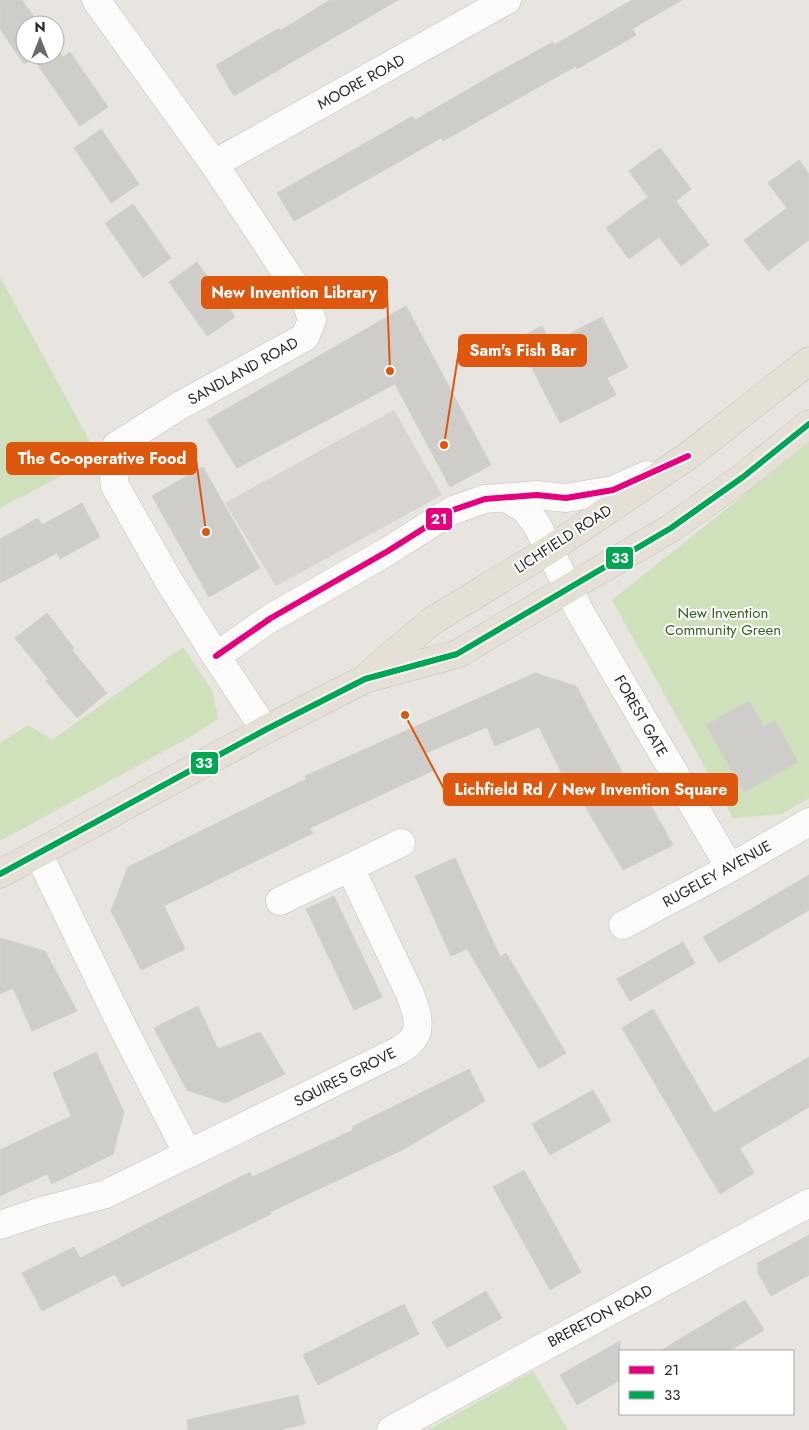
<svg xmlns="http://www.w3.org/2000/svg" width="809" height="1430" font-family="Jost,sans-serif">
  <rect width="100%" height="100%" fill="#e8e4e0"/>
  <path fill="#cee1bb" d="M0 277 92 445 84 464 0 508Z
    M809 443V798L782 814 733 818 612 600Z
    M183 647 213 692 218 719 190 737 0 841V743L28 725 52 740Z
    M533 1371 568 1430H428Z"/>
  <path fill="#d8d4d0" d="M394 410 442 495 276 586 225 503Z"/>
  <path fill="#cfcdca" stroke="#d3d0cc" d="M0 0H22L40 25H25V55H55V46L63 57 70 52 108 107 80 126 33 58 24 64 0 29Z
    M330 0H398L234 96 216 65 279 28 280 31Z
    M632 0H682L632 29 636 35 577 69 576 66 443 141 441 138 294 221 277 193 413 116 415 120 486 79 553 42 554 45Z
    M101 129 139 184 111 203 74 148Z
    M660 148 691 189 676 201 709 245 681 266 659 237 629 259 606 228 648 197 629 171Z
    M799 160 809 174V240L768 271 744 240 787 208 768 183Z
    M133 204 171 258 143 278 105 223Z
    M197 262 235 317 207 336 169 282Z
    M406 306 491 465 450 487 395 384 237 468 207 420Z
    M602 317 628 367 607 378 616 395 560 423 517 339 542 326 551 343Z
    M203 467 260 568 209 597 152 496Z
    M82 503 100 537 60 559 57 553 0 583V539L38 518 42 525Z
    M47 613 74 648 72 650 107 693 77 718 46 681 48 679 15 638Z
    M535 673 576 686 636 798 644 793 673 845 623 870 580 798 575 801 539 727 495 746 487 727 426 753 434 770 310 828 313 833 164 906 185 949 141 970 111 911 128 867 306 779 305 776Z
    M749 701 764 727 775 720 798 762 744 792 706 725Z
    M455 858 500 957 506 953 566 1053 539 1069 467 949 451 956 415 876Z
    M809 875V910L719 963 703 937Z
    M334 896 382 997 354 1010 306 909Z
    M0 938 45 951 77 1011 32 1031 13 988 0 994Z
    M683 942 695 963 630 1001 617 979Z
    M198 1006 218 1049 260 1032 285 1074 226 1103 187 1090 154 1028Z
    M653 1009 714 1113 809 1057V1107L740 1148 754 1173 720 1194 622 1028Z
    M96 1052 124 1112 113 1154 52 1184 47 1174 0 1196V1150L71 1116 53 1073Z
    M469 1069 485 1101 404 1149 270 1212 271 1214 122 1287 115 1274 42 1311 22 1273 74 1247 80 1258 250 1172 252 1177 353 1130 352 1127Z
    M593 1090 611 1121 550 1155 532 1124Z
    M524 1170 581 1272 550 1290 493 1187Z
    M809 1235V1275L771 1296 758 1273V1263Z
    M486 1291 502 1318 447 1348 432 1322Z
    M745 1300 764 1330 729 1351H660Z
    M404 1304 419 1334 318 1385 303 1355Z
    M620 1341V1380L577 1405 560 1375Z
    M298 1395 305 1424 280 1430H188L187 1420Z"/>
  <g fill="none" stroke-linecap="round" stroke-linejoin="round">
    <defs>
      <path id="minor" d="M96 0 214 164 307 304 312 320 305 337 179 406 116 446 112 464 115 486 169 581 216 656 265 730
        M214 164 507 0
        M506 498 524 508 537 525 580 612 730 868
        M216 656 271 618 388 551 453 510 485 499 537 495 566 498 613 490 647 475
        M38 853 120 1022 188 1154
        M280 901 401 843
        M623 925 730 868 809 822
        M0 1225 42 1211 106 1194 398 1051C402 1048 408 1045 411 1041 424 1029 415 1008 410 994L350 868
        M391 1430 809 1203"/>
      <path id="primary" d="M371 673 432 621 549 550 688 456 809 361
        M0 874 265 730 365 679 457 654 671 528 743 477 809 424"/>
    </defs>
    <use href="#minor" stroke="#c2c1c1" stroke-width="29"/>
    <use href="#primary" stroke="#c4c3c1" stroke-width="29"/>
    <use href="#minor" stroke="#fcfbfa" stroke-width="28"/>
    <use href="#primary" stroke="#e5e0d5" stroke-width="28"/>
    <defs>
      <path id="bus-1" d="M216 656 271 618 388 551 453 510 485 499 537 495 566 498 613 490 688 456"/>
      <path id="bus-2" d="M0 874 265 730 365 679 457 654 671 528 743 477 809 424"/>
    </defs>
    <use href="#bus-1" stroke="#fff" stroke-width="10"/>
    <use href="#bus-2" stroke="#fff" stroke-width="10"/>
    <use href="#bus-1" stroke="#e5007d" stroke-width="6"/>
    <use href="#bus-2" stroke="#00a651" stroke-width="6"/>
  </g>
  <g text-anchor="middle" stroke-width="4" stroke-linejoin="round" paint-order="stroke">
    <g font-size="15" fill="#2a2a2a" stroke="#fff">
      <text transform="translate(361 82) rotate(-29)" y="5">MOORE ROAD</text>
      <text transform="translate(243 371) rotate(-29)" y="5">SANDLAND ROAD</text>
      <text transform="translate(563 539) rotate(-33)" y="5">LICHFIELD ROAD</text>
      <text transform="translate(641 716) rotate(60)" y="5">FOREST GATE</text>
      <text transform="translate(717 874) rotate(-29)" y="5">RUGELEY AVENUE</text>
      <text transform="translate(345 1077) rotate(-27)" y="5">SQUIRES GROVE</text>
      <text transform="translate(600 1316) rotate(-28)" y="5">BRERETON ROAD</text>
    </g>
    <g font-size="15" fill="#32631f" stroke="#fff">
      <text x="723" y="618">New Invention<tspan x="723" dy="17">Community Green</tspan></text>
    </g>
  </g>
  <path fill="none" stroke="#de570e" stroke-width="2" d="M390 371L387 293M444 445L459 350M206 532L196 459M405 715L444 789"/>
  <g fill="#de570e" stroke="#fff" stroke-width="2">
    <circle cx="390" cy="371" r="5"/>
    <circle cx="444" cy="445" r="5"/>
    <circle cx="206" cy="532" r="5"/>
    <circle cx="405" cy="715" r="5"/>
  </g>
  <g fill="#de570e" stroke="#de570e" stroke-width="2">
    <rect x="202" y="277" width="185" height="31" rx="5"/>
    <rect x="459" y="335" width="127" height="31" rx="5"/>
    <rect x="7" y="443" width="189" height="31" rx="5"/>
    <rect x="444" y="774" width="293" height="31" rx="5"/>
  </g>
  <g font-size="16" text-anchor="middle" font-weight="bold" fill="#fff">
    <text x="294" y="298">New Invention Library</text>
    <text x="523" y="356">Sam's Fish Bar</text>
    <text x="102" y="464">The Co-operative Food</text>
    <text x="591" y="795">Lichfield Rd / New Invention Square</text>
  </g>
  <g stroke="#fff" stroke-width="2">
    <rect x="425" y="507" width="28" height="24" rx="5" fill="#e5007d"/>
    <rect x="605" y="546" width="29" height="24" rx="5" fill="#00a651"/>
    <rect x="190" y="751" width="29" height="24" rx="5" fill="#00a651"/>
  </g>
  <g font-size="14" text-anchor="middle" font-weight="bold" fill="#fff">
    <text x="439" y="524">21</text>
    <text x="620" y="563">33</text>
    <text x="204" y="768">33</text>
  </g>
  <rect x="619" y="1350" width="175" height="65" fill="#ffffff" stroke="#aaaaaa"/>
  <rect x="629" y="1366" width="25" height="8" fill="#e5007d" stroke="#aaaaaa"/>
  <text x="664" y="1375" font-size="15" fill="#2a2a2a">21</text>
  <rect x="629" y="1391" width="25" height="8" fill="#00a651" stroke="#aaaaaa"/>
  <text x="664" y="1400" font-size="15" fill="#2a2a2a">33</text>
  <g transform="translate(40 40)"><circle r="24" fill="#ffffff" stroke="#aaaaaa"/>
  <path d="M0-4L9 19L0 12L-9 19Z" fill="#6c6b6a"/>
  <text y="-8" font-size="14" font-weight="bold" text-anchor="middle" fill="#2a2a2a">N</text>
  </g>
</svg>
